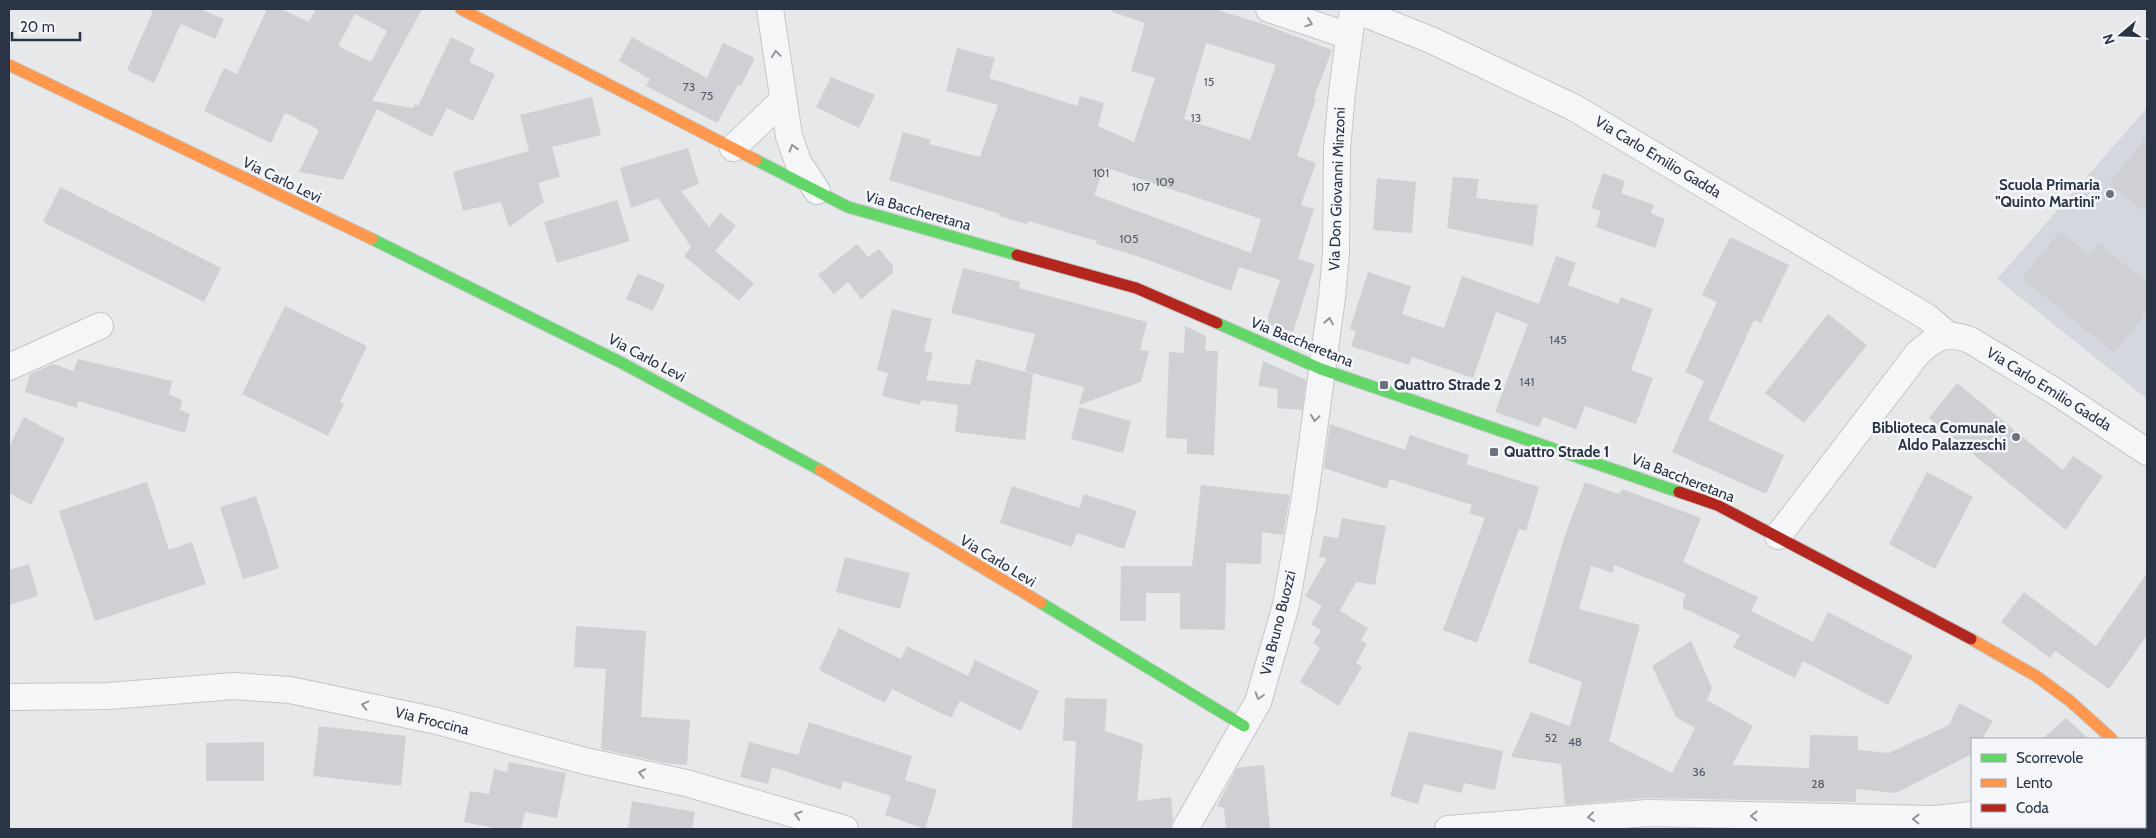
<svg xmlns="http://www.w3.org/2000/svg" width="2156" height="838" font-family="Cabin,sans-serif">
  <rect width="100%" height="100%" fill="#e6e8ea"/>
  <path fill="#d4d7dd" d="M2147 108V399L1997 279Z"/>
  <path fill="#ced0d3" fill-rule="evenodd" d="M148 9H200L224 19 215 39 181 24 154 83 127 70 153 11Z
    M267 9H281L309 22 316 9H422L372 101 413 108 415 104 418 106 451 37 475 49 469 62 495 74 473 121 447 108 432 137 377 109 343 180 299 172 319 130 285 113 271 143 204 111 224 68 237 74ZM355 14 387 31 371 62 338 46Z
    M1112 9H1214L1263 24 1332 50 1314 98 1316 99 1297 156 1316 163 1301 205 1314 209 1298 259 1315 264 1293 332 1268 324V317L1280 280 1239 267 1231 291 1140 257 1096 244 1097 241 1028 221 1027 224 999 216 1000 214 968 204 889 180 903 132 931 140 929 144 980 157 998 105 946 91 957 48 995 58 989 78 1077 106 1080 96 1104 103 1098 126 1134 142 1155 78 1131 71 1145 23 1112 12ZM1206 43 1276 65 1250 140 1184 119ZM1104 167 1261 219 1251 253 1094 195Z
    M632 37 707 78 723 43 755 58 741 86 738 85 717 123 646 86 650 79 619 61Z
    M831 77 875 95 859 128 816 107Z
    M592 97 601 135 552 147 560 177 538 183 544 202 509 227 501 202 463 211 453 172 529 151 520 115Z
    M2147 136V213L2109 184Z
    M688 148 699 184 681 191 709 227 720 213 736 226 715 251 754 283 739 301 684 256 691 247 658 198 631 208 620 168Z
    M1603 173 1625 181 1621 193 1654 205 1651 213 1665 219 1655 248 1596 227 1601 211 1591 208Z
    M1453 177 1479 179 1476 198 1538 205 1533 246 1447 228Z
    M1377 178 1416 182 1412 233 1373 230Z
    M60 187 221 268 204 302 43 222Z
    M617 200 630 241 557 263 544 222Z
    M2060 231 2089 255 2099 243 2147 283V312L2114 353 2022 278Z
    M1730 237 1789 265 1761 323 1754 320 1708 420 1784 455 1766 494 1672 452 1704 381 1685 372 1717 302 1702 295Z
    M857 244 868 257 879 249 893 266V273L861 299 848 282 834 294 818 275Z
    M1556 256 1576 263 1568 285 1618 304 1621 297 1653 309 1631 370 1653 378 1636 424 1585 406 1576 429 1543 417 1539 427 1495 412 1528 324 1496 312 1473 378 1412 357 1409 365 1351 346 1356 331 1350 329 1368 272 1411 286 1402 314 1444 328 1462 276 1539 304Z
    M963 268 1020 282 1019 288 1147 322 1140 350 1149 351 1141 382 1079 405 1084 387 1025 371 1035 334 951 313Z
    M638 273 665 285 653 311 626 299Z
    M285 306 367 346 340 402 344 404 328 436 242 394Z
    M892 309 932 319 924 351 933 353 926 380 970 385 976 359 1033 374 1025 440 955 432 958 405 921 400 920 405 882 396 888 373 877 370Z
    M1828 314 1867 345 1804 423 1765 393Z
    M1185 326 1206 336 1205 351H1218L1214 455 1187 454V439L1166 438 1169 352 1184 353Z
    M78 359 172 381 169 394 182 400 180 410 190 414 185 433 78 401 77 408 25 392 30 374 53 364 73 371Z
    M1263 361 1306 380 1302 410 1277 408 1278 389 1258 386Z
    M1957 383 2063 470 2073 456 2103 476 2066 530 1929 418Z
    M1079 407 1131 421 1123 453 1071 439Z
    M24 417 65 439 31 505 9 493V447Z
    M1330 424 1405 450 1410 435 1469 455 1466 464 1539 487 1526 531 1519 529 1477 643 1443 630 1485 518 1469 513 1472 505 1390 479 1387 489 1324 468Z
    M1927 472 1973 497 1935 569 1889 544Z
    M147 482 169 550 192 542 206 584 95 621 59 511Z
    M1585 482 1619 494 1622 489 1701 518 1683 562 1758 597 1751 611 1813 642 1828 612 1913 656 1888 705 1803 661 1795 678 1733 647 1740 635 1683 608V601L1686 594 1614 565 1613 573 1591 566 1579 609 1640 625 1609 741 1672 773 1695 728 1676 717 1652 666 1691 641 1712 688 1707 700 1753 726 1732 765 1809 768 1810 735 1858 736V750L1889 753 1949 725 1959 703 1993 721 1982 739H1972V754L1896 793 1856 789V802L1647 798 1565 805 1561 764 1511 757 1531 712 1570 726 1582 682 1528 662 1564 538Z
    M1201 485 1290 495 1283 535 1262 532 1261 564 1226 563 1225 630 1180 629V593H1146V621H1120L1121 566H1192Z
    M1012 486 1079 508 1084 494 1137 511 1124 549 1077 533 1072 547 1000 523Z
    M256 496 279 568 243 579 220 507Z
    M1342 518 1386 526 1375 585 1356 582 1340 611 1368 628 1361 640 1367 644 1356 663 1362 667 1339 706 1300 682 1320 648 1313 643 1321 630 1311 624 1322 606 1305 596 1327 558 1319 557 1324 536 1338 538Z
    M845 557 910 573 900 609 836 592Z
    M29 564 38 596 9 605V570Z
    M2147 573V635L2109 689 2055 651 2050 658 2001 622 2024 592 2096 646Z
    M576 626 646 631 641 717 690 720 687 765 665 763 601 749 606 669 574 667Z
    M839 628 901 659 907 646 968 676 975 660 1039 691 1021 731 960 701 951 718 892 689 885 703 819 670Z
    M1065 698 1107 699 1105 731 1143 744 1137 801 1171 797 1173 820 1170 829H1072L1076 741H1063Z
    M2066 718 2089 739H2042Z
    M809 722 912 756 905 780 937 790 925 829 885 815 891 796 843 781 841 790 772 767 768 784 740 777 749 742 798 755Z
    M319 726 406 736 401 786 313 776Z
    M1409 731 1503 751 1495 790 1464 783 1462 793 1424 784 1418 804 1390 796Z
    M264 742V781H206V743Z
    M509 762 566 773 557 818 525 812 521 829H500L464 822 470 791 489 794 494 769 507 772Z
    M1264 765 1270 829H1226L1224 808 1217 806 1237 768Z
    M632 801 695 812 692 829H628Z"/>
  <g fill="none" stroke-linecap="round" stroke-linejoin="round">
    <defs>
      <path id="street" d="M770 9 789 136 798 162 817 191
        M1269 9 1349 36
        M1353 9 1431 40 1573 107 1927 317 1948 335
        M733 148 783 100
        M9 367 100 326
        M1778 536 1918 353C1936 337 1946 331 1970 340L2056 392 2147 452
        M9 697 109 696 234 686 290 690 437 721 585 761 686 783 845 829
        M2145 819H2147
        M1185 829 1258 702 1286 605 1304 503 1332 297 1336 253 1337 149 1342 92 1353 9
        M1448 829 1647 813 1934 819 1972 815"/>
      <path id="fast" d="M756 160 848 207 1017 255
        M372 239 622 363 820 470
        M1217 323 1321 369 1679 492
        M1041 603 1244 726"/>
      <path id="slow" d="M461 9 756 160
        M9 65 372 239
        M820 470 1041 603
        M1971 639 2036 676 2070 701 2112 739
        M2145 773 2147 775"/>
      <path id="jam" d="M1017 255 1136 288 1217 323
        M1679 492 1717 505 1971 639"/>
    </defs>
    <use href="#street" stroke="#c4c6c8" stroke-width="28"/>
    <use href="#fast" stroke="#c4c6c8" stroke-width="13"/>
    <use href="#slow" stroke="#c4c6c8" stroke-width="13"/>
    <use href="#jam" stroke="#c4c6c8" stroke-width="13"/>
    <use href="#street" stroke="#f5f6f7" stroke-width="26"/>
    <use href="#fast" stroke="#63d668" stroke-width="11"/>
    <use href="#slow" stroke="#ff974d" stroke-width="11"/>
    <use href="#jam" stroke="#b3261e" stroke-width="11"/>
  </g>
  <defs><path id="oneway-chevron" d="M-2-3.5L2.5 0L-2 3.5" fill="none" stroke-width="1.6" stroke-linecap="round" stroke-linejoin="round" transform="scale(1.25)"/></defs>
  <g stroke="#90959e">
    <use href="#oneway-chevron" transform="translate(1309 23) rotate(19)"/>
    <use href="#oneway-chevron" transform="translate(776 54) rotate(-98)"/>
    <use href="#oneway-chevron" transform="translate(793 148) rotate(-107)"/>
    <use href="#oneway-chevron" transform="translate(1329 321) rotate(-81)"/>
    <use href="#oneway-chevron" transform="translate(1315 418) rotate(98)"/>
    <use href="#oneway-chevron" transform="translate(1259 696) rotate(108)"/>
    <use href="#oneway-chevron" transform="translate(365 705) rotate(-167)"/>
    <use href="#oneway-chevron" transform="translate(642 773) rotate(-168)"/>
    <use href="#oneway-chevron" transform="translate(798 815) rotate(-163)"/>
    <use href="#oneway-chevron" transform="translate(1754 816) rotate(-179)"/>
    <use href="#oneway-chevron" transform="translate(1591 817) rotate(175)"/>
    <use href="#oneway-chevron" transform="translate(1916 819) rotate(-179)"/>
  </g>
  <g fill="#6c737f" stroke="#f4f6f9" stroke-width="2">
    <circle cx="2110" cy="194" r="5"/>
    <rect x="1379" y="380" width="10" height="10" rx="2.5"/>
    <circle cx="2016" cy="437" r="5"/>
    <rect x="1489" y="447" width="10" height="10" rx="2.5"/>
  </g>
  <g text-anchor="middle" stroke-width="5" stroke-linejoin="round" paint-order="stroke">
    <g font-size="12" fill="#545c69">
      <text x="1209" y="86">15</text>
      <text x="689" y="91">73</text>
      <text x="707" y="100">75</text>
      <text x="1196" y="122">13</text>
      <text x="1101" y="177">101</text>
      <text x="1165" y="186">109</text>
      <text x="1141" y="191">107</text>
      <text x="1129" y="243">105</text>
      <text x="1558" y="344">145</text>
      <text x="1527" y="386">141</text>
      <text x="1551" y="742">52</text>
      <text x="1575" y="746">48</text>
      <text x="1699" y="776">36</text>
      <text x="1818" y="788">28</text>
    </g>
    <g font-size="15" fill="#2b3445" stroke="#f4f6f9">
      <text transform="translate(1658 157) rotate(31)" y="5">Via Carlo Emilio Gadda</text>
      <text transform="translate(282 180) rotate(26)" y="5">Via Carlo Levi</text>
      <text transform="translate(1337 189) rotate(-88)" y="5">Via Don Giovanni Minzoni</text>
      <text transform="translate(918 211) rotate(16)" y="5">Via Baccheretana</text>
      <text transform="translate(1302 342) rotate(22)" y="5">Via Baccheretana</text>
      <text transform="translate(647 358) rotate(28)" y="5">Via Carlo Levi</text>
      <text transform="translate(2049 389) rotate(32)" y="5">Via Carlo Emilio Gadda</text>
      <text transform="translate(1683 478) rotate(21)" y="5">Via Baccheretana</text>
      <text transform="translate(998 561) rotate(31)" y="5">Via Carlo Levi</text>
      <text transform="translate(1278 623) rotate(-76)" y="5">Via Bruno Buozzi</text>
      <text transform="translate(432 721) rotate(14)" y="5">Via Froccina</text>
    </g>
    <g font-size="15" font-weight="bold" fill="#2b3445" stroke="#f4f6f9" text-anchor="end">
      <text x="2100" y="190">Scuola Primaria<tspan x="2100" dy="17">"Quinto Martini"</tspan></text>
      <text x="1394" y="390" text-anchor="start">Quattro Strade 2</text>
      <text x="2006" y="433">Biblioteca Comunale<tspan x="2006" dy="17">Aldo Palazzeschi</tspan></text>
      <text x="1504" y="457" text-anchor="start">Quattro Strade 1</text>
    </g>
  </g>
  <rect width="2156" height="838" fill="none" stroke="#2b3445" stroke-width="20"/>
  <rect x="1971" y="738" width="175" height="90" fill="#f4f6f9" stroke="#a4a8b1"/>
  <rect x="1981" y="754" width="25" height="8" fill="#63d668" stroke="#a4a8b1"/>
  <text x="2016" y="763" font-size="15" fill="#2b3445">Scorrevole</text>
  <rect x="1981" y="779" width="25" height="8" fill="#ff974d" stroke="#a4a8b1"/>
  <text x="2016" y="788" font-size="15" fill="#2b3445">Lento</text>
  <rect x="1981" y="804" width="25" height="8" fill="#b3261e" stroke="#a4a8b1"/>
  <text x="2016" y="813" font-size="15" fill="#2b3445">Coda</text>
  <g transform="translate(2121 35) rotate(251)" stroke="#f4f6f9" stroke-width="4" paint-order="stroke">
  <path d="M0-4L9 19L0 12L-9 19Z" fill="#2b3445"/>
  <text y="-8" font-size="14" font-weight="bold" text-anchor="middle" fill="#2b3445">N</text>
  </g>
  <path d="M12 32v8h68v-8" fill="none" stroke="#2b3445" stroke-width="2.5"/>
  <text x="20" y="32" font-size="15" fill="#2b3445" stroke="#f4f6f9" stroke-width="4" paint-order="stroke">20 m</text>
</svg>
